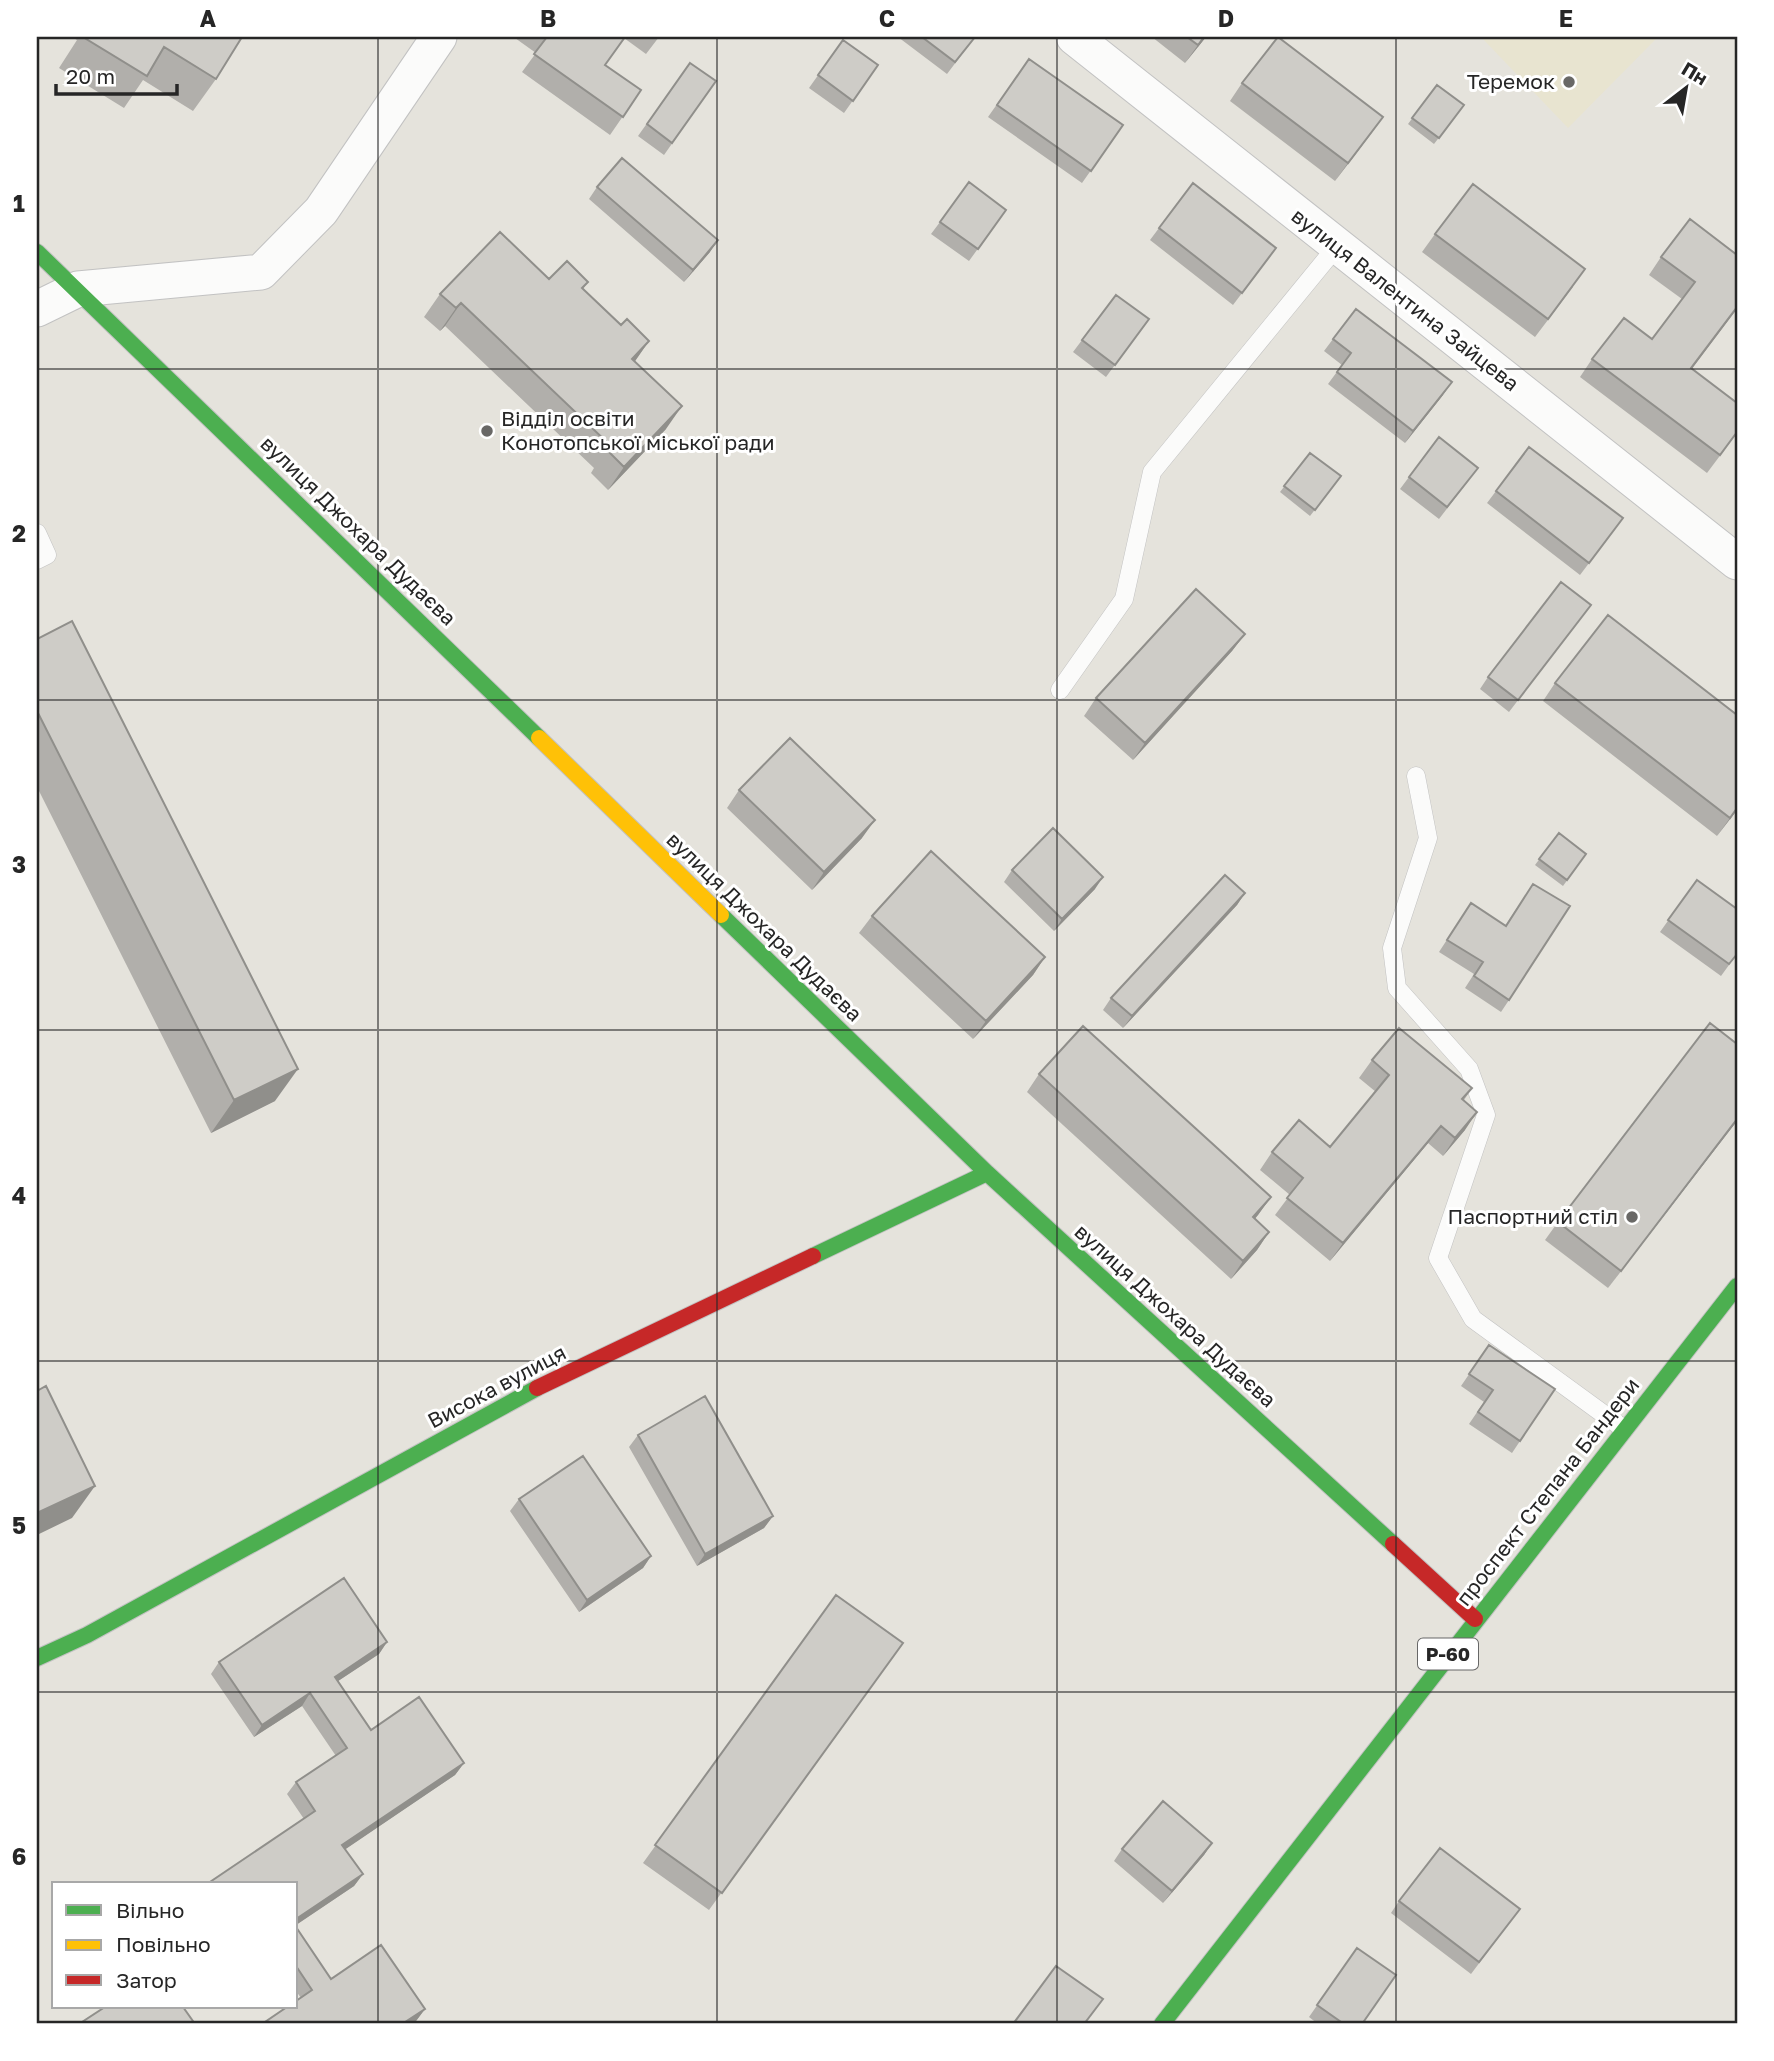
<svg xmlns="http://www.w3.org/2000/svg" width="1774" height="2061" font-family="'Golos Text',sans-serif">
  <rect width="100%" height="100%" fill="#e5e3dc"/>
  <path fill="#e8e4d0" d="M1481 37H1658L1568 128Z"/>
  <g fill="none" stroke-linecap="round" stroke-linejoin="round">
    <defs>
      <path id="lane" d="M37 533 47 555 37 560
        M1060 690 1124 599 1152 472 1337 246
        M1416 776 1428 838 1392 948 1397 988 1469 1069 1486 1115 1438 1258 1473 1319 1624 1429"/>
      <path id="street" d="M1074 37 1737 562
        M37 309 78 289 261 272 321 211 439 37"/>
      <path id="fast" d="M37 252 539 738
        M721 915 987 1173 1393 1544
        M813 1256 987 1173
        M37 1658 87 1635 537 1388
        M1162 2024 1737 1286"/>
      <path id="slow" d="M539 738 721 915"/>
      <path id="jam" d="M537 1388 813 1256
        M1393 1544 1475 1619"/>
    </defs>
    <use href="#lane" stroke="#c2c2c2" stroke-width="19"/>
    <use href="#street" stroke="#c2c2c2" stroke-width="37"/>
    <use href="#fast" stroke="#c2c2c2" stroke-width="18"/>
    <use href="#slow" stroke="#c2c2c2" stroke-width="18"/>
    <use href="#jam" stroke="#c2c2c2" stroke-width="18"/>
    <use href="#lane" stroke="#fbfbfa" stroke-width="18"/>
    <use href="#street" stroke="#fbfbfa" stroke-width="35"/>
    <use href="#fast" stroke="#4caf50" stroke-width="16"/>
    <use href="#slow" stroke="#ffc107" stroke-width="16"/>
    <use href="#jam" stroke="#c62828" stroke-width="16"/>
  </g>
  <path fill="#b1afab" d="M72 37H242L216 79 193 111 143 80 124 108 59 68 77 40Z
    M516 37H659L646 54 624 38 605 65 641 90 610 135 522 72 536 53 515 38Z
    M898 37H975L947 74Z
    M1152 37H1206L1185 63Z
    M843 40 878 65 844 113 809 88Z
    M1029 59 1123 125 1082 183 988 117Z
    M690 63 716 81 664 155 638 136Z
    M1242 83 1370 135 1335 181 1230 101Z
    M1437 85 1464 105 1434 144 1408 124Z
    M597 187 710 252 684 282 589 199Z
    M1006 210 969 261 931 234 940 222Z
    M1159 228 1276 248 1233 305 1150 240Z
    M1435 234 1573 287 1535 337 1422 252Z
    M1737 255 1692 369 1737 433 1707 473 1580 377 1592 359 1652 339 1682 299 1649 275 1661 257Z
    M549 279 588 282 583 289 621 325 649 341 635 361 666 429 608 490 591 473 594 468 445 326 440 331 424 317 440 294Z
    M1116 295 1149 319 1106 377 1073 352Z
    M1333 339 1443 395 1405 443 1328 384 1342 365 1324 351Z
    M1310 453 1341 476 1310 516 1280 492Z
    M1409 477 1469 480 1439 519 1400 489Z
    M1496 491 1614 530 1580 575 1487 503Z
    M1591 605 1509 712 1480 689 1488 677Z
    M1245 634 1232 651 1133 760 1084 716 1096 698Z
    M37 639 275 1101 211 1133 37 787Z
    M1555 683 1737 810 1717 836 1543 701Z
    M739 790 862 838 812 890 727 808Z
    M1559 833 1586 854 1563 886 1535 865Z
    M1012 870 1095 889 1054 931 1004 882Z
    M1697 880 1737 954 1721 976 1660 932Z
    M1533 884 1509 1000 1501 1012 1465 988 1474 974 1439 952 1471 903 1505 926Z
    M1245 893 1237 905 1123 1028 1103 1010 1111 998Z
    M872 916 1045 957 1033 975 973 1039 859 933Z
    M1372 1060 1472 1088 1464 1100 1465 1130 1443 1156 1428 1143 1330 1261 1275 1215 1290 1195 1260 1170 1272 1152 1330 1147 1376 1092 1359 1078Z
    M1039 1074 1271 1197 1255 1219 1269 1232 1257 1250 1231 1279 1027 1092Z
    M1737 1121 1608 1288 1545 1240 1558 1222Z
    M1489 1345 1520 1441 1512 1453 1469 1424 1484 1402 1461 1386Z
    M638 1435 773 1516 764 1528 697 1566 629 1447Z
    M519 1499 651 1556 643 1568 579 1612 510 1511Z
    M836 1595 903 1643 709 1910 643 1863Z
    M387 1642 379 1654 338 1681 371 1730 464 1763 455 1775 345 1849 363 1874 354 1886 296 1925V1884L304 1819 287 1794 296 1782 336 1756 302 1706 254 1737 211 1674 219 1662Z
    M1212 1843 1204 1855 1163 1903 1114 1861 1122 1849Z
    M1399 1901 1520 1909 1471 1974 1391 1913Z
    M296 1927 331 1979 425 2009 416 2021 301 1998 296 1991Z
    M1357 1948 1362 2024H1318L1309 2017Z"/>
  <path fill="#908f8b" d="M1204 37H1206L1185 63 1198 45Z
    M1383 117 1370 135 1335 181 1348 163Z
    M718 240 710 252 684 282 693 270Z
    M461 303 445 326 440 331 456 308Z
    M1737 307V309L1679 386 1691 368Z
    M649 341 633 364 632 359Z
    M1452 382 1443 395 1405 443 1413 431Z
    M682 406 666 429 608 490 624 467Z
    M1245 634 1232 651 1133 760 1145 743Z
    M1737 808V810L1717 836 1730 818Z
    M875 820 862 838 812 890 824 872Z
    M1103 877 1095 889 1054 931 1062 919Z
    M1245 893 1237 905 1123 1028 1132 1016Z
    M1045 957 1033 975 973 1039 986 1021Z
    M298 1069 275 1101 211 1133 234 1100Z
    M1477 1112 1465 1130 1443 1156 1455 1138Z
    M1737 1119V1121L1608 1288 1621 1271Z
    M1441 1126 1428 1143 1330 1261 1343 1243Z
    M1271 1197 1258 1215 1240 1235 1253 1217Z
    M1269 1232 1257 1250 1231 1279 1243 1261Z
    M95 1486 72 1518 37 1535V1513Z
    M773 1516 764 1528 697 1566 705 1554Z
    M651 1556 643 1568 579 1612 587 1600Z
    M387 1642 379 1654 326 1689 335 1677Z
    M310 1693 302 1706 254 1737 262 1725Z
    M464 1763 455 1775 334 1857 342 1845Z
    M1212 1843 1204 1855 1163 1903 1172 1891Z
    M363 1874 354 1886 296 1925V1919Z
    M425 2009 416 2021 412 2024H402Z"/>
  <path fill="#ceccc7" stroke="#908f8b" stroke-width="2" d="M83 37H242L216 79 164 47 147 76Z
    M547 37H625L605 65 641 90 623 117 534 54Z
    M922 37H975L955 62Z
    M1187 37H1204L1198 45Z
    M1278 37 1383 117 1348 163 1242 83Z
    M843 40 878 65 853 101 818 75Z
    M1029 59 1123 125 1091 171 997 105Z
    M690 63 716 81 672 143 647 124Z
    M1437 85 1464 105 1439 138 1412 118Z
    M622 158 718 240 693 270 597 187Z
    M969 182 1006 210 978 249 940 222Z
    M1193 183 1276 248 1242 293 1159 228Z
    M1473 184 1585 269 1548 319 1435 234Z
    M1690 219 1737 255V307L1691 368 1737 403V432L1720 455 1592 359 1624 318 1652 339 1695 282 1661 257Z
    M500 232 549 279 567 261 588 282 582 288 621 325 627 319 649 341 632 359 682 406 624 467 607 450 611 446 461 303 456 308 440 294Z
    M1116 295 1149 319 1115 365 1082 340Z
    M1356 309 1452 382 1413 431 1337 372 1351 353 1333 339Z
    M1439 437 1478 468 1447 507 1409 477Z
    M1529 447 1623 518 1589 563 1496 491Z
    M1310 453 1341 476 1315 510 1284 486Z
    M1561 582 1591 605 1518 700 1488 677Z
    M1196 589 1245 634 1145 743 1096 698Z
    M1608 615 1737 715V808L1730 818 1555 683Z
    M72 621 298 1069 234 1100 37 711V639Z
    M790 738 875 820 824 872 739 790Z
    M1053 828 1103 877 1062 919 1012 870Z
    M1559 833 1586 854 1567 880 1539 859Z
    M931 851 1045 957 986 1021 872 916Z
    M1225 875 1245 893 1132 1016 1111 998Z
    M1697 880 1737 909V954L1729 964 1668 920Z
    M1533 884 1570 906 1509 1000 1474 976 1483 962 1447 940 1471 903 1506 926Z
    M1710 1023 1737 1044V1119L1621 1271 1558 1222Z
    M1083 1026 1271 1197 1253 1217 1269 1232 1243 1261 1039 1074Z
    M1399 1028 1472 1088 1462 1099 1477 1112 1455 1138 1441 1126 1343 1243 1287 1198 1303 1178 1272 1152 1299 1120 1330 1147 1389 1075 1372 1060Z
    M1489 1345 1555 1389 1520 1441 1478 1412 1493 1390 1469 1374Z
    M46 1386 95 1486 37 1513V1391Z
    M705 1396 773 1516 705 1554 638 1435Z
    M583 1456 651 1556 587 1600 519 1499Z
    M344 1578 387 1642 335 1677 371 1730 419 1697 464 1763 342 1845 363 1874 296 1919V1884H207L315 1811 296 1782 347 1748 310 1693 262 1725 219 1662Z
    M836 1595 903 1643 722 1893 655 1845Z
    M1163 1801 1212 1843 1172 1891 1122 1849Z
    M1440 1848 1520 1909 1479 1962 1399 1901Z
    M296 1927 331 1979 381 1945 425 2009 402 2024H262L287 2007H296V2001L312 1990 296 1966Z
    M1357 1948 1396 1975 1362 2024H1344L1317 2005Z
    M1056 1966 1103 1999 1084 2024H1013Z
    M105 2007H183L195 2024H79Z"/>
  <path fill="none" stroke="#262626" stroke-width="2" stroke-opacity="0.55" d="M378 37V2024M717 37V2024M1057 37V2024M1396 37V2024M37 369H1737M37 700H1737M37 1030H1737M37 1361H1737M37 1692H1737"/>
  <g fill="#696866" stroke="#fff" stroke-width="2.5">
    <circle cx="1569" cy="82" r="7"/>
    <circle cx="487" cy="431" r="7"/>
    <circle cx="1632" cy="1217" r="7"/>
  </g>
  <g text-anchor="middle" stroke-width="6" stroke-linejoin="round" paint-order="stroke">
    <rect fill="#fff" stroke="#676767" stroke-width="2" x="1418" y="1638.5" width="60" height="31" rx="5"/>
    <g font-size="19" font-weight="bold" fill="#262626">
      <text x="1448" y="1661">Р-60</text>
    </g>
    <g font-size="21" fill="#262626" stroke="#fff" text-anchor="end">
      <text x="1555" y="89">Теремок</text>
      <text x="501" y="426" text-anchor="start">Відділ освіти<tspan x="501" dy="24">Конотопської міської ради</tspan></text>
      <text x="1618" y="1224">Паспортний стіл</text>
    </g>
    <g font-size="21" fill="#262626" stroke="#fff">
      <text transform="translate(1405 300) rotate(38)" y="7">вулиця Валентина Зайцева</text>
      <text transform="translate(358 531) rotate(44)" y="7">вулиця Джохара Дудаєва</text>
      <text transform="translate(764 927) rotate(44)" y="7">вулиця Джохара Дудаєва</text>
      <text transform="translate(1175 1316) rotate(42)" y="7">вулиця Джохара Дудаєва</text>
      <text transform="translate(497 1387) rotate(-28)" y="7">Висока вулиця</text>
      <text transform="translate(1548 1492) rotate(-52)" y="7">проспект Степана Бандери</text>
    </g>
  </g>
  <rect width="1774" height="2061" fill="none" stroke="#ffffff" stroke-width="77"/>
  <rect x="52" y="1882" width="245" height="126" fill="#ffffff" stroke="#a8a8a8" stroke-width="2"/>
  <rect x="66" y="1905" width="35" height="10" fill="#4caf50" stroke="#a8a8a8" stroke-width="2"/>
  <text x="116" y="1918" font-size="21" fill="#262626">Вільно</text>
  <rect x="66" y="1940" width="35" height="10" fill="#ffc107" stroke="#a8a8a8" stroke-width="2"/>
  <text x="116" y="1952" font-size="21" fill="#262626">Повільно</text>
  <rect x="66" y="1975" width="35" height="10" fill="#c62828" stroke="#a8a8a8" stroke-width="2"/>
  <text x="116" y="1988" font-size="21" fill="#262626">Затор</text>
  <g transform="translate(1686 88) rotate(31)" stroke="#ffffff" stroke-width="5" paint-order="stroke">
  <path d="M0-5L12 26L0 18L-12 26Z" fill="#262626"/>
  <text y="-10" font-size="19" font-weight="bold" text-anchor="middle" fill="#262626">Пн</text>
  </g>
  <path d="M56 84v10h121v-10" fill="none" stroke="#262626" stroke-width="3.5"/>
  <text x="66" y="84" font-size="21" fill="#262626" stroke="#ffffff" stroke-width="5" paint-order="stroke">20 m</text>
  <rect x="38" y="38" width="1698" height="1984" fill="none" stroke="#262626" stroke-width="2.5"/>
  <g font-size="23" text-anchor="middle" font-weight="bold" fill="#262626">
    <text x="208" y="27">A</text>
    <text x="548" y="27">B</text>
    <text x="887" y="27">C</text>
    <text x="1226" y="27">D</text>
    <text x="1566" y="27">E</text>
    <text x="19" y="212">1</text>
    <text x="19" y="542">2</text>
    <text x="19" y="873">3</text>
    <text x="19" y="1204">4</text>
    <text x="19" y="1534">5</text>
    <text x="19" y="1865">6</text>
  </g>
</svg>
